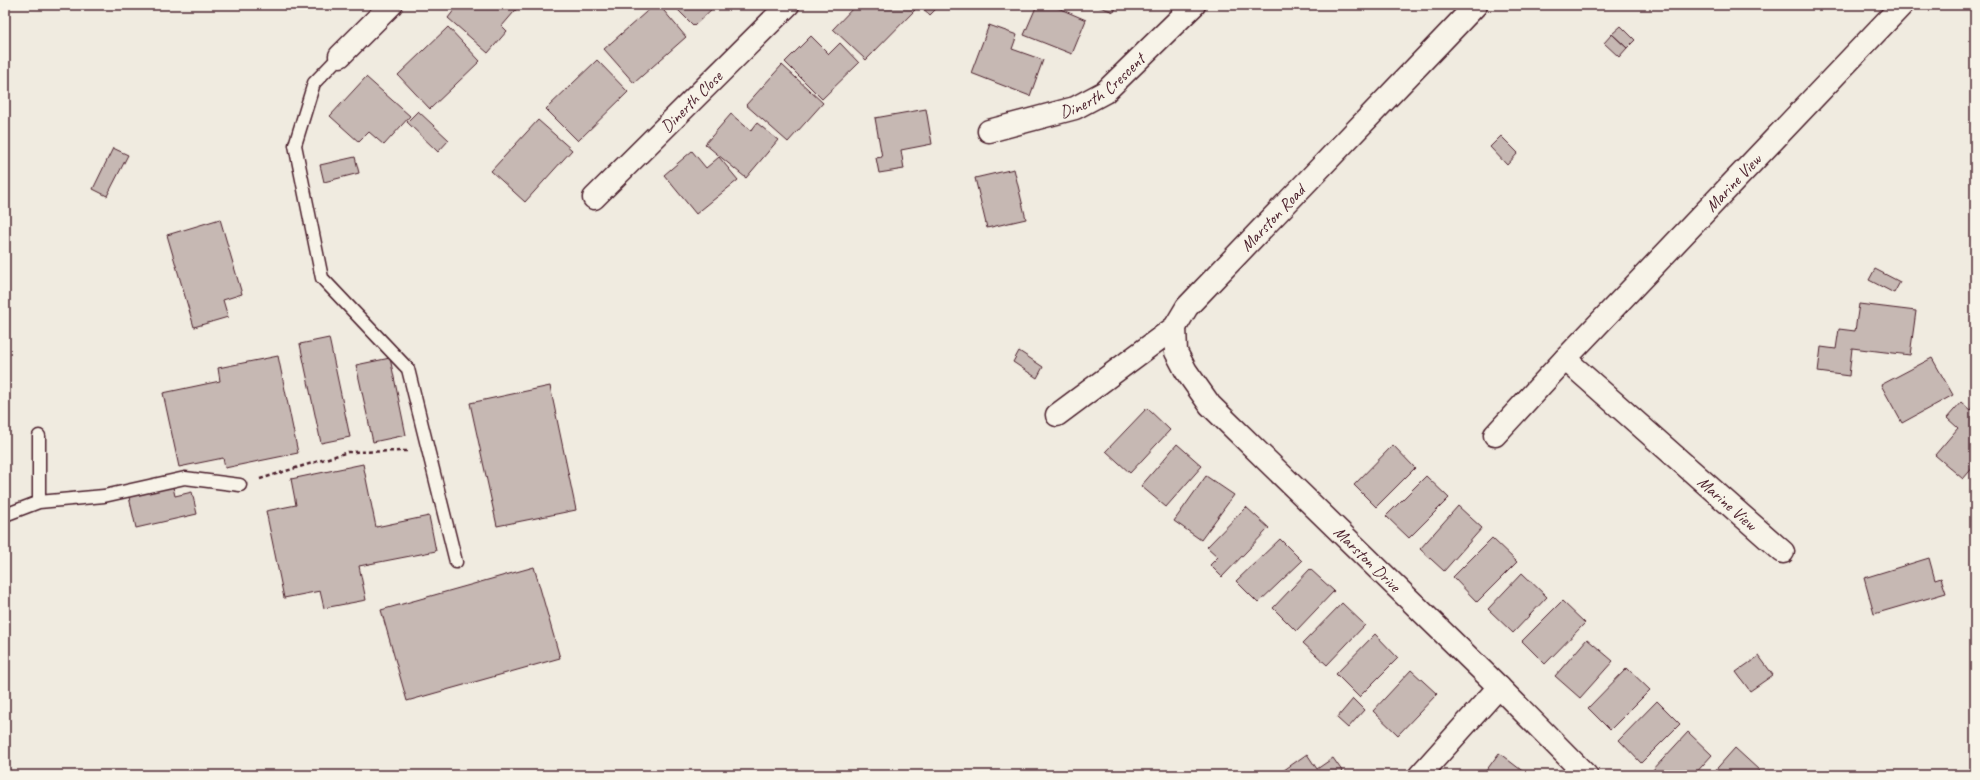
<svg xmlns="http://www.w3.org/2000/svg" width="1980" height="780" font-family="Caveat,sans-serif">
  <rect width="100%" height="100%" fill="#f0ebe0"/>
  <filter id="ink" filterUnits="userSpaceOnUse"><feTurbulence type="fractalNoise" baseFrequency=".025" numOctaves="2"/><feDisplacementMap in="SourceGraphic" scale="8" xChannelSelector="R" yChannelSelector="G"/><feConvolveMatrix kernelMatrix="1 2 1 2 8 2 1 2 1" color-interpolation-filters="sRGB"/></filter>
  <g filter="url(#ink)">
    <path fill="#c6b8b3" stroke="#4a1f2b" d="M458 5H520L502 26 507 31 488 53 448 18Z
      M654 5H659L686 37 634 83 604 49Z
      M673 5H716L694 26Z
      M856 5H909L915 10 866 60 833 29Z
      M919 5H940L930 15Z
      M1037 5H1051L1086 20 1072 54 1024 35Z
      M1094 5H1117L1114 12Z
      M1975 13V23L1970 18Z
      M989 25 1017 35 1012 49 1043 60 1030 96 971 73Z
      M1621 26 1635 40 1627 48 1612 34Z
      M448 27 480 61 430 109 398 75Z
      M1612 34 1627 48 1619 57 1604 43Z
      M811 36 829 54 840 43 859 63 822 99 785 62Z
      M597 60 628 92 578 141 546 109Z
      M782 65 823 103 788 142 746 105Z
      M366 77 410 116 384 145 369 132 359 142 330 116Z
      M926 109 932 144 901 150 904 169 879 173 876 158 882 157 875 118Z
      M418 111 449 140 438 152 407 122Z
      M731 114 751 131 757 123 778 140 746 178 705 144Z
      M538 120 572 150 525 202 491 171Z
      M1501 136 1518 153 1507 165 1490 147Z
      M113 148 128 155 107 196 93 189Z
      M692 151 706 168 719 157 738 180 696 214 664 175Z
      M355 157 359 173 324 182 320 165Z
      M1014 169 1026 219 987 228 975 178Z
      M220 219 242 294 223 300 228 317 194 327 167 235Z
      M1875 269 1900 282 1894 293 1869 280Z
      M1859 304 1916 311 1910 355 1852 348 1849 376 1818 372 1821 347 1836 349 1839 329 1855 331Z
      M329 338 350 437 321 443 300 344Z
      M1019 351 1043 367 1037 378 1013 362Z
      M278 356 298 453 225 468 223 458 179 467 163 393 220 381 218 368Z
      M390 358 406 435 373 442 356 365Z
      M1932 358 1953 395 1902 423 1881 385Z
      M550 386 576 510 497 526 470 403Z
      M1961 402 1970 410 1975 404V465L1963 479 1935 455 1958 428 1947 418Z
      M1147 408 1170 430 1130 473 1106 451Z
      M1177 444 1202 466 1166 507 1141 486Z
      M1393 445 1415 468 1376 507 1354 485Z
      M363 464 376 527 429 516 436 551 359 566 366 600 324 608 320 591 284 598 266 511 296 505 291 479Z
      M1206 476 1234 495 1201 540 1174 521Z
      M1426 476 1449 498 1409 538 1386 516Z
      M173 487 175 496 192 492 197 514 136 528 129 497Z
      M1458 506 1482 528 1444 571 1420 549Z
      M1246 507 1269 528 1222 577 1210 565 1218 557 1207 547Z
      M1492 538 1517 562 1477 602 1453 577Z
      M1280 539 1302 561 1258 603 1236 581Z
      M1929 558 1935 580 1941 578 1946 593 1874 614 1864 578Z
      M534 567 560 658 407 701 381 610Z
      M1310 569 1334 591 1296 631 1273 608Z
      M1522 573 1547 597 1513 633 1488 609Z
      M1562 601 1585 623 1545 664 1522 641Z
      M1342 603 1365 625 1327 665 1303 643Z
      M1375 634 1398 658 1359 697 1336 674Z
      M1587 639 1613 661 1580 698 1555 676Z
      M1759 656 1773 675 1750 691 1736 672Z
      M1627 668 1650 690 1610 730 1588 708Z
      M1411 670 1437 694 1398 735 1373 711Z
      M1353 699 1364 710 1348 728 1337 718Z
      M1657 701 1680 724 1641 763 1619 740Z
      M1688 732 1712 755 1694 775H1654L1651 772Z
      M1735 748 1759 770 1754 775H1711Z
      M1499 753 1525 773 1524 775H1483Z
      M1307 754 1317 769 1333 758 1345 775H1277Z"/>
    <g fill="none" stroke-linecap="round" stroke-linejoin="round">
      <defs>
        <path id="service" d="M340 56 314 83 295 145 322 278 408 369 456 562
          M39 502V436
          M5 515 39 502 104 496 185 478 240 485"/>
        <g id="minor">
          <path d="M340 56 391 5"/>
          <path id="s1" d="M989 131 1075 108 1105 92 1194 5"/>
          <path id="s2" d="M594 198 788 5"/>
          <path id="s3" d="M1175 327 1176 352 1186 371 1210 405 1499 687 1586 775"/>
          <path id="s4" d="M1565 359 1783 552"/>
          <path id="s5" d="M1057 415 1175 327 1187 307 1476 5"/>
          <path id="s6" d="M1495 435 1565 359 1902 5"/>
          <path d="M1420 775 1499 687"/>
        </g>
      </defs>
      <use href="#service" stroke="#4a1f2b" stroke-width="15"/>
      <use href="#minor" stroke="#4a1f2b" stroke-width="25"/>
      <path stroke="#4a1f2b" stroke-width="2.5" stroke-dasharray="4 3" stroke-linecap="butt" d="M260 479 348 452 407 451"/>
      <use href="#service" stroke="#f7f3e8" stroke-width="12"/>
      <use href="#minor" stroke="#f7f3e8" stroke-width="22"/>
    </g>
  </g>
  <g text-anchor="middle" stroke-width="4" stroke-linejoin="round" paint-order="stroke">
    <g font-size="17" fill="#4a1f2b" stroke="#f7f3e8">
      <text dy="6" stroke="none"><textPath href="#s1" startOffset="124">Dinerth Crescent</textPath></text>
      <text dy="6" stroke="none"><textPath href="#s2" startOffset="137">Dinerth Close</textPath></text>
      <text dy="6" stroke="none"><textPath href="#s6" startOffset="347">Marine View</textPath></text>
      <text dy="6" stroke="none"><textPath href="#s5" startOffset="294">Marston Road</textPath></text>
      <text dy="6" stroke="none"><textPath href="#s4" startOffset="217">Marine View</textPath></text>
      <text dy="6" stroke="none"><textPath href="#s3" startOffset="308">Marston Drive</textPath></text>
    </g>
  </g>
  <rect width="1980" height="780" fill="none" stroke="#f7f3e8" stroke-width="20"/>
  <rect x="10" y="10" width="1960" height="760" fill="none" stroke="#4a1f2b" stroke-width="1.5" filter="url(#ink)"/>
</svg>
